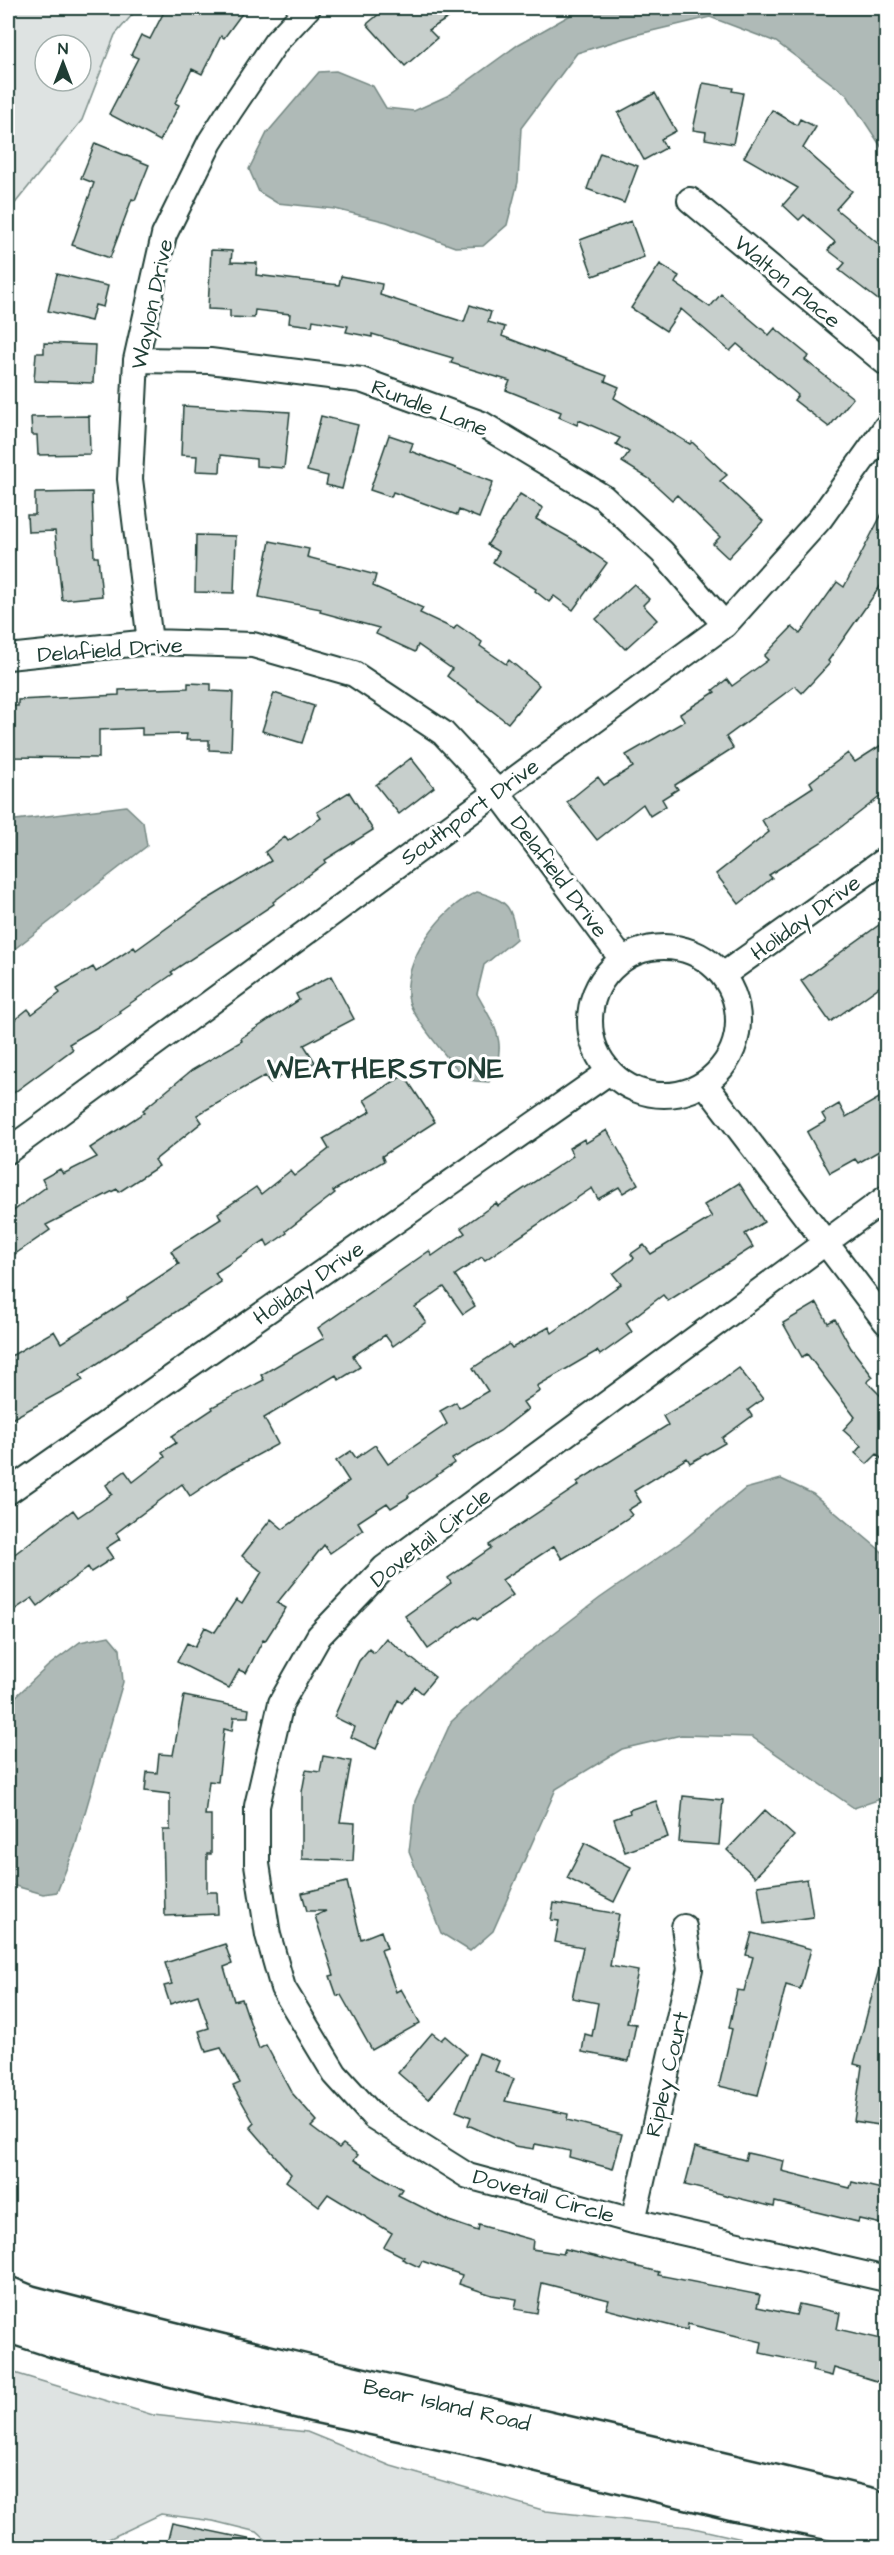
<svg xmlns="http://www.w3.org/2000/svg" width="894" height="2555" font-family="'Architects Daughter',sans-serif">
  <rect width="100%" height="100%" fill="#fff"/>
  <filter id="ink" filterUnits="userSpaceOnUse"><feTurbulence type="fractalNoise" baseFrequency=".0167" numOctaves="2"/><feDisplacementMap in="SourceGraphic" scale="12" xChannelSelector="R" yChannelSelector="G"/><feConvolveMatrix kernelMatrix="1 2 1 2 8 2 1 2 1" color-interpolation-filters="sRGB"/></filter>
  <g filter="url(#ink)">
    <path fill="#dee3e2" stroke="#7e908b" stroke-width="1.5" fill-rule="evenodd" d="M8 8H138L115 35 82 120 8 212ZM45 45H81V81H45Z
      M8 2371 153 2415 307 2432 391 2466 546 2511 689 2527 778 2547H274L257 2532 213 2521 161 2514 92 2547H8Z"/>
    <path fill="#afbab7" stroke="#758883" stroke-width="1.5" d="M583 8H886V154L847 95 776 42 710 17 635 35 577 53 521 128 518 182 507 225 483 246 455 247 387 222 335 209 277 203 259 192 249 169 267 133 319 72 336 71 373 86 386 108 414 111 447 96 519 44Z
      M126 806 143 822 147 846 8 954V821Z
      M477 892C508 900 513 907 516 939L484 965 477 994C495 1027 510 1044 489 1082 483 1081 476 1082 471 1080 458 1075 412 1015 409 1001 400 962 442 906 477 892Z
      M781 1479 813 1494 886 1555V1794L884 1798 854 1808 752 1737 681 1735 622 1749 556 1789 493 1931 470 1951 441 1933 409 1852 415 1801 451 1722 520 1659 600 1598 681 1542 745 1489Z
      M109 1636 120 1649 123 1682 75 1847 57 1892 43 1894 8 1884V1704L48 1666 80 1642Z"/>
    <path fill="#c7cfcc" stroke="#1f3d34" stroke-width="1.5" d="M166 8H246L224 38 221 36 202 74 192 69 175 103 179 105 160 141 109 114 138 58 131 55 141 35 150 39Z
      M386 8H464L429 30 437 38 405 66 367 24Z
      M703 83 733 88 732 91 743 93 733 144 705 139 706 132 693 130Z
      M655 93 676 131 661 139 666 148 644 160 618 113Z
      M772 110 797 125 800 119 816 127 803 148 852 191 836 209 886 250V306L839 270 845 263 828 250 835 242 804 215 799 220 783 205 798 188 744 157Z
      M95 143 149 165 135 200 132 199 110 258 72 245 94 183 81 178Z
      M600 153 638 166 624 203 587 189Z
      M631 221 644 257 593 276 580 240Z
      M211 250 232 251 231 262 257 263 256 275 339 285 341 276 382 284 380 295 464 322 470 305 491 312 488 322 505 327 502 336 607 376 605 381 619 387 614 398 690 444 692 442 727 475 720 481 763 521 728 558 713 544 720 537 677 495 672 500 648 478 622 462 629 452 616 444 620 438 579 420 577 425 559 417 561 412 506 390 510 381 451 363 453 358 372 334V337L346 332 348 326 313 320 312 326 289 323 290 314 255 310 254 318 230 317V310L208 309Z
      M660 264 679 276 675 283 710 307 721 294 769 335 775 328 809 356 805 360 853 398 829 427 794 400 798 395 737 344 730 351 681 309 666 331 631 308Z
      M57 274 108 286 103 307 95 305 91 321 48 311Z
      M44 343 95 345 93 383 34 381 36 353H44Z
      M183 406 290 412 284 468 256 466V459L221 455 220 472 196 471 197 456 181 455Z
      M89 416 90 454 38 455 37 435H32L31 417Z
      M321 416 358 425 342 489 326 485 328 476 307 471Z
      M389 435 413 443 410 451 493 482 479 518 459 510 457 515 393 492 391 497 370 490Z
      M92 492 94 557H98L102 596 62 600 55 531 28 532 27 515H35V493Z
      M520 494 543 508 536 519 572 539 607 563 573 610 554 596 549 602 535 591 536 589 493 562 499 552 487 545Z
      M886 506V578L828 661 830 663 802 693 795 686 726 737 733 748 675 785 678 789 662 799 666 806 650 816 643 804 597 840 567 802 598 777 604 785 633 767 626 755 685 721 680 714 715 692 713 690 727 679 732 686 768 660 764 656 792 627 800 634 837 582 844 587Z
      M196 535 236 536 234 593 195 592Z
      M270 541 309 549 307 557 376 575 373 586 423 608 420 613 454 629 457 625 482 642 480 646 506 664 509 660 539 685 508 723 447 676 452 669 418 645 415 652 376 634 379 628 320 612 321 609 259 597Z
      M634 584 649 599 643 605 657 620 625 649 596 619Z
      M188 683 211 684V691L233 692 231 751 209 750V740H186L187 734 142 735V728L99 730V758L8 757V706H18V700L119 695V690L188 688Z
      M274 693 314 706 302 743 262 731Z
      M886 742V792L823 841 769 875 772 878 739 904 716 874 769 832 762 820 813 787 810 782 848 753 855 762Z
      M411 758 434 787 399 814 376 785Z
      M349 792 373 830 325 860 326 862 273 902 274 904 171 972 173 974 119 1011 121 1013 69 1044 73 1049 8 1097V1025L28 1009 32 1014 60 993 57 988 93 967 96 972 134 947 136 950 203 902 271 861 265 852 285 837 288 841 321 818 317 812Z
      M886 920V982L830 1022 801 981Z
      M331 976 354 1019 304 1045 315 1062 300 1072 296 1066 270 1083 265 1076 197 1115 202 1122 155 1160 159 1166 119 1192 117 1189 46 1225 50 1230 15 1254 8 1244V1215L46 1187 42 1179 60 1169 63 1174 97 1157 90 1148 145 1112 143 1110 192 1070 242 1041 241 1038 299 1000 296 994Z
      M404 1075 435 1122 382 1156 384 1161 333 1191 335 1193 286 1231 287 1233 268 1246 265 1240 215 1273 221 1282 80 1375 83 1380 8 1421V1355H13L54 1331 61 1343 128 1300 127 1298 179 1264 171 1251 221 1219 218 1213 256 1187 261 1194 290 1171 294 1176 329 1149 323 1139 371 1111 364 1100Z
      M886 1094V1147L858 1163 855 1159 830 1173 807 1132 826 1121 822 1114 839 1104 846 1117Z
      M607 1130 638 1184 623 1193 619 1187 598 1199 592 1188 485 1260 482 1257 455 1275 475 1306 463 1314 444 1287 415 1307 426 1322 393 1346 385 1335 353 1356 360 1367 339 1380 336 1375 264 1418 278 1444 224 1473 190 1496 182 1484 116 1533 120 1539 106 1548 113 1558 91 1572 88 1567 38 1606 32 1598 8 1614V1559L73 1510 78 1517 112 1494 106 1485 125 1471 133 1482 165 1457 162 1452 176 1443 172 1436 213 1409 212 1407 264 1380 261 1375 324 1338 318 1328 429 1251 432 1256 465 1233 461 1228 496 1203 498 1206 573 1156 569 1148 584 1139 586 1143Z
      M739 1183 764 1222 745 1234 753 1247 668 1301 663 1295 626 1323 632 1332 600 1355 597 1351 537 1386 540 1391 523 1402 528 1409 500 1431 452 1459 454 1463 408 1495 409 1497 391 1508 387 1503 358 1522 363 1530 330 1553 324 1545 277 1603 286 1608 265 1641 263 1640 246 1673 239 1670 229 1688 177 1662 187 1643 195 1647 205 1627 215 1632 236 1600 242 1604 262 1572 242 1556 271 1519 283 1529 349 1481 336 1461 351 1451 356 1458 375 1445 388 1464 447 1424 440 1411 456 1402 459 1408 488 1391 473 1368 509 1344 512 1348 549 1327 552 1333 621 1284 613 1274 634 1258 631 1254 644 1245 651 1254 712 1217 704 1205Z
      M817 1303 828 1323 835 1319 851 1348 873 1377 867 1382 886 1401V1464L877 1454 867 1464 855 1453 861 1446 843 1430 855 1417 807 1354 802 1357 783 1323Z
      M739 1368 763 1399 748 1410 752 1416 722 1438 725 1443 690 1463 687 1458 634 1491 641 1502 628 1510 632 1515 599 1537 562 1559 554 1546 502 1580 513 1595 477 1620 474 1617 428 1649 405 1616 451 1583 448 1578 491 1548 489 1545 579 1485 577 1482 668 1425 663 1416 712 1388Z
      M386 1638 435 1677 422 1693 415 1687 402 1703 398 1700 376 1749 351 1737 355 1727 334 1717 359 1661 369 1649 374 1653Z
      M184 1696 249 1709 248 1717H234L232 1731 224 1729 218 1782 209 1781 205 1815H211V1854H207V1892H217L218 1914 165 1916 163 1830H170V1794L145 1791 147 1772 157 1773 159 1754 173 1755Z
      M323 1756 351 1761 340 1822 355 1823 353 1861 302 1859V1792L306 1770 320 1772Z
      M683 1796 723 1800 719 1845 679 1842Z
      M656 1801 668 1837 625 1852 614 1819 630 1813 629 1810Z
      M765 1810 794 1836 755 1877 727 1850Z
      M585 1843 631 1867 614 1902 567 1878Z
      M807 1879 813 1917 764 1924 758 1886Z
      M347 1882 361 1939 381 1931 387 1948 381 1950 396 1992 401 1989 420 2023 372 2050 341 1995 337 1996 330 1976 334 1975 315 1916 326 1911H307L302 1893Z
      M554 1903 619 1914 610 1966 638 1971 627 2023 636 2024 629 2061 582 2052 585 2034 592 2036 598 2003 572 1998 583 1947 555 1942 559 1921 551 1920Z
      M752 1933 811 1949 800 1989 786 1985 758 2095 719 2086 732 2029 729 2028 737 1990 744 1991 753 1957 746 1955Z
      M225 1944 232 1964 224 1967 234 2001 242 1999 259 2049 266 2045 292 2093 317 2121 311 2127 339 2148 343 2144 358 2155 354 2160 402 2189 398 2195 449 2221 478 2231 479 2225 533 2240 532 2249 563 2254 565 2249 659 2272 658 2275 760 2295 757 2307 796 2315 799 2304 840 2313 837 2329 886 2340V2384L834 2368 832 2376 812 2371 813 2364 760 2353 762 2342 688 2324 687 2330 606 2309 609 2300 542 2283 537 2313 515 2309 517 2299 492 2295 459 2284 462 2275 422 2261 419 2267 402 2259 404 2257 384 2247 392 2233 328 2194 319 2206 286 2181 291 2174 250 2127 254 2123 233 2086 240 2083 221 2048 206 2052 199 2031 209 2028 198 1995 170 2004 164 1986 172 1984 165 1963Z
      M881 1961H886V2126L854 2121 862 2066 854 2064Z
      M432 2033 441 2040 445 2036 466 2054 428 2099 398 2073Z
      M479 2053 499 2061 495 2071 514 2079 505 2101 568 2114 567 2120 622 2134 613 2169 569 2157 570 2151 535 2144 534 2149 515 2146 468 2125 471 2117 456 2111Z
      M695 2147 745 2160 747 2153 784 2161 782 2171 850 2188 852 2182 886 2190V2225L859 2219 858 2222 775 2202 774 2207 685 2185Z
      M172 2523 253 2540 252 2547H166Z"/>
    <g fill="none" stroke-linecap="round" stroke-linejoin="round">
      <defs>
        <path id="street" d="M690 200 886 363
          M136 360 210 361 361 380 482 424 603 497 662 552 725 625
          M150 642 130 479 136 360 164 235 210 142 229 112 276 42 308 8
          M8 657 150 642 253 645 354 674 443 733 496 790 621 958
          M590 1021a74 74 0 1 1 148 0a74 74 0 1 1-148 0Z
          M723 975 886 859
          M705 1084 886 1322
          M8 1151 725 625 820 519 886 427
          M886 1198 384 1568 319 1636 281 1703 257 1806V1864L268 1935 283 1988 335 2074 374 2117 468 2176 633 2221 886 2279
          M8 1492 609 1072
          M633 2221 690 1969 684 1927"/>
        <path id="secondary" d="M8 2294 30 2303C308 2376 590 2437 870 2505L886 2515
          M8 2325 54 2340 315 2405 471 2439 734 2503 866 2530 886 2524"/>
      </defs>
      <use href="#street" stroke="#1f3d34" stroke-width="28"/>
      <use href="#secondary" stroke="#1f3d34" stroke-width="38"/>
      <use href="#street" stroke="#fff" stroke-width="24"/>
      <use href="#secondary" stroke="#fff" stroke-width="33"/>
    </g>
  </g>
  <g text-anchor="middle" stroke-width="6" stroke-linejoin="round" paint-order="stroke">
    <g font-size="22" fill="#1f3d34" stroke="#fff">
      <text transform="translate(788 281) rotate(40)" y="8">Walton Place</text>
      <text transform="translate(151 304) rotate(-78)" y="8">Waylon Drive</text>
      <text transform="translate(430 407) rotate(21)" y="8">Rundle Lane</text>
      <text transform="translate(110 649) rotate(-4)" y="8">Delafield Drive</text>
      <text transform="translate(469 811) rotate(-36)" y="8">Southport Drive</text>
      <text transform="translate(560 876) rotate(53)" y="8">Delafield Drive</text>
      <text transform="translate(805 917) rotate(-36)" y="8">Holiday Drive</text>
      <text transform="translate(308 1282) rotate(-35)" y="8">Holiday Drive</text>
      <text transform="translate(430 1537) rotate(-38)" y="8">Dovetail Circle</text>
      <text transform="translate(666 2074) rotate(-77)" y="8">Ripley Court</text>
      <text transform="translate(544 2195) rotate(16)" y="8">Dovetail Circle</text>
      <text transform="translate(447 2404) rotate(13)" y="8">Bear Island Road</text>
    </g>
    <g font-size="28" font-weight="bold" letter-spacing="1.5" fill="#1f3d34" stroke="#fff">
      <text x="386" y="1078">WEATHERSTONE</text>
    </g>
  </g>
  <rect width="894" height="2555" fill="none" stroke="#fff" stroke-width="30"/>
  <rect x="15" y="15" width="864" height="2525" fill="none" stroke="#1f3d34" stroke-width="2" filter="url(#ink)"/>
  <g transform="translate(63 63)"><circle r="28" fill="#ffffff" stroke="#a5b1ae" stroke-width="1.5"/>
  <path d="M0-4.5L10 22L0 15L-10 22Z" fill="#1f3d34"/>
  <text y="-9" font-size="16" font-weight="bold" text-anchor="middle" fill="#1f3d34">N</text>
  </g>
</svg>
